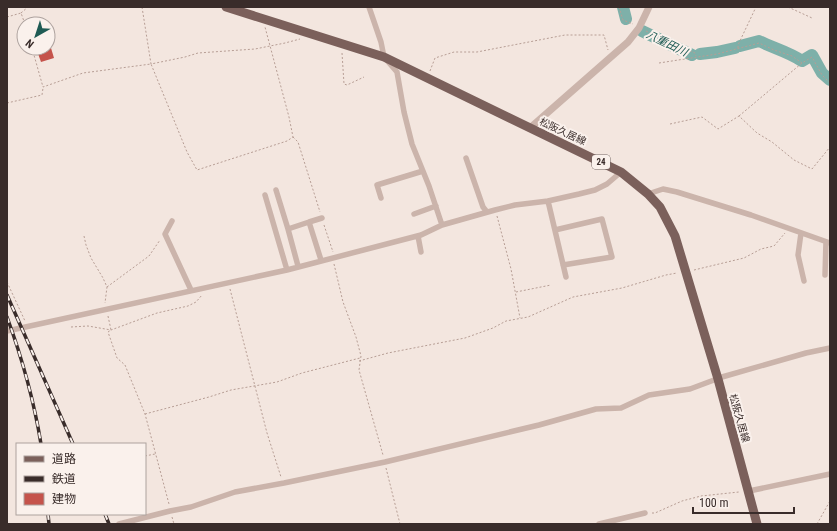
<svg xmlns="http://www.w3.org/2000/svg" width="837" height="531" font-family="'Roboto Condensed','Noto Sans JP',sans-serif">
  <rect width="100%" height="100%" fill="#f3e6df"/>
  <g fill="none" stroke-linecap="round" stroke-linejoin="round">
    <path stroke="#7eb0a9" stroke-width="12" d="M623 7 626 19
      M642 31 692 55
      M740 46 759 41C773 48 789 52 802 61L812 55 822 73 830 80
      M700 54 717 52 735 48"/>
  </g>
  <path fill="#c5534b" d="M36 48H51L54 58 41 62Z"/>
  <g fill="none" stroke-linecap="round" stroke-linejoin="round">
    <path stroke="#b79e95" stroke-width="1" stroke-dasharray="2 2" stroke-linecap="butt" d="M142 7 151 64 185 57 198 53 255 49 285 43 300 39
      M619 7 623 20 633 24
      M788 7 812 18
      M21 13 28 7
      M7 17 21 13 25 24
      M646 31 695 53 696 56
      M32 48 43 87 83 73 151 64 187 152 197 170 287 141 293 137 289 117 265 27
      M738 48V45L756 7
      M342 53 344 84 347 85 364 77
      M659 63 717 54 759 43 774 50 792 56 802 63
      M430 71 435 58 454 52H477L565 35H604L608 50
      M7 103 42 95 43 88
      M739 116 802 63 812 57 822 75 830 83
      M670 124 702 117 718 129 739 116 757 133 772 142 794 160 812 169 830 147
      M293 137 298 142 320 212
      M497 216 511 269 520 318
      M324 225 333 252
      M84 236 86 245 91 258 103 278 107 287 105 303
      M334 264 343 302 356 337 361 356 359 370 383 455
      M694 270 744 258 761 249 774 246 785 233
      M7 282 25 321
      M107 287 149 256 160 240
      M230 289 267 433 281 477
      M516 292 551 285
      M108 316 111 330 108 332 117 358 125 365 145 414 169 504
      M71 327 88 326 111 330 157 313 188 306 196 302 202 295
      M359 361 388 353 465 338 493 328 506 321 528 317 573 297 622 288 666 275 677 273
      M145 414 209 397 231 390 277 382 302 373 360 358
      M145 456 155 454
      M386 468 400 524
      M652 513H655L682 501 701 496 739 492
      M172 517 174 524
      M817 524 830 501"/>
    <path stroke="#cbb4ab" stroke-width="5.5" d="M369 7 381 42 384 57 397 72 404 112 412 144 429 186 442 225
      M466 158 483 207 487 212
      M276 190 288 229
      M648 194 663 189 677 192 751 215 830 243
      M265 195 287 270
      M381 198 377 185 423 171
      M548 201 566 277
      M414 214 436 206
      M172 221 165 234 191 290
      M555 230 602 219 612 257 563 265
      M801 233 798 255 804 281
      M418 236 421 252
      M321 260 309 222 322 218
      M298 266 288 229 309 222
      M825 275 826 242
      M7 331 287 270 421 235 442 225 495 210 515 205 548 201 579 194 595 190 607 184 621 172
      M749 491 830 474
      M119 524 170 511 191 507 235 492 284 483 385 462 539 425 596 409 621 408 649 395 690 389 722 377 806 353 830 348
      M599 524 645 513"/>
    <path stroke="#cbb4ab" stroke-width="7" d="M530 128 628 42 639 28 649 7"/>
    <path stroke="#7b605b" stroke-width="9" d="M226 7 384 57 621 172 648 194 660 207 675 236 718 379 757 524"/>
    <defs>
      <path id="rail" d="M7 295 73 444
        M7 317C22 358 34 401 41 444
        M48 514 49 524
        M105 514 109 524"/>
    </defs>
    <use href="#rail" stroke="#392c2a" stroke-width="3.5"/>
    <use href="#rail" stroke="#faf1ec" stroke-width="2" stroke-dasharray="6" stroke-linecap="butt"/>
  </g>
  <g text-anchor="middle" stroke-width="4" stroke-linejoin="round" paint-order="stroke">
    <rect fill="#faf1ec" stroke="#736764" stroke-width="1" x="592" y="155" width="18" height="14" rx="3"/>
    <g font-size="9" font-weight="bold" fill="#392c2a">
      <text x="601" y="165">24</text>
    </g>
    <g font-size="10" fill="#392c2a" stroke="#faf1ec">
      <text transform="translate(563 131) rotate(25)" y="4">松阪久居線</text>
      <text transform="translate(740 418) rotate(74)" y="4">松阪久居線</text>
    </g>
    <g font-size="11" font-style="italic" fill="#1f5b54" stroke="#faf1ec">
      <text transform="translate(667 43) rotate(26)" y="4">八重田川</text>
    </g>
  </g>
  <rect width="837" height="531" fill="none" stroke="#392c2a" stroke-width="16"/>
  <rect x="16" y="443" width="130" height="72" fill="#faf1ec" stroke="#ada29e"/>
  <rect x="24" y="456" width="20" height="6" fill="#7b605b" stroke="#ada29e"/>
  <text x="52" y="463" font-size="12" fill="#392c2a">道路</text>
  <rect x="24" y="476" width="20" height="6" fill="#392c2a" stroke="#ada29e"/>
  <text x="52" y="483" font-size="12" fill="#392c2a">鉄道</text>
  <rect x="24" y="493" width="20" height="12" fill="#c5534b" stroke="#ada29e"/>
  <text x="52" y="503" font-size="12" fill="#392c2a">建物</text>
  <g transform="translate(36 36) rotate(219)"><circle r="19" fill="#faf1ec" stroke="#ada29e"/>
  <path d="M0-3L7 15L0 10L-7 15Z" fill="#1f5b54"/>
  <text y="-6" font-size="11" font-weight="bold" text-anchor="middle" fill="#392c2a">N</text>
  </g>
  <path d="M693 507v6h101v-6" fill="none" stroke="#392c2a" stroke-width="2"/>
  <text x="699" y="507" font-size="12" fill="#392c2a" stroke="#faf1ec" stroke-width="3" paint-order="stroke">100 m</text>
</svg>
